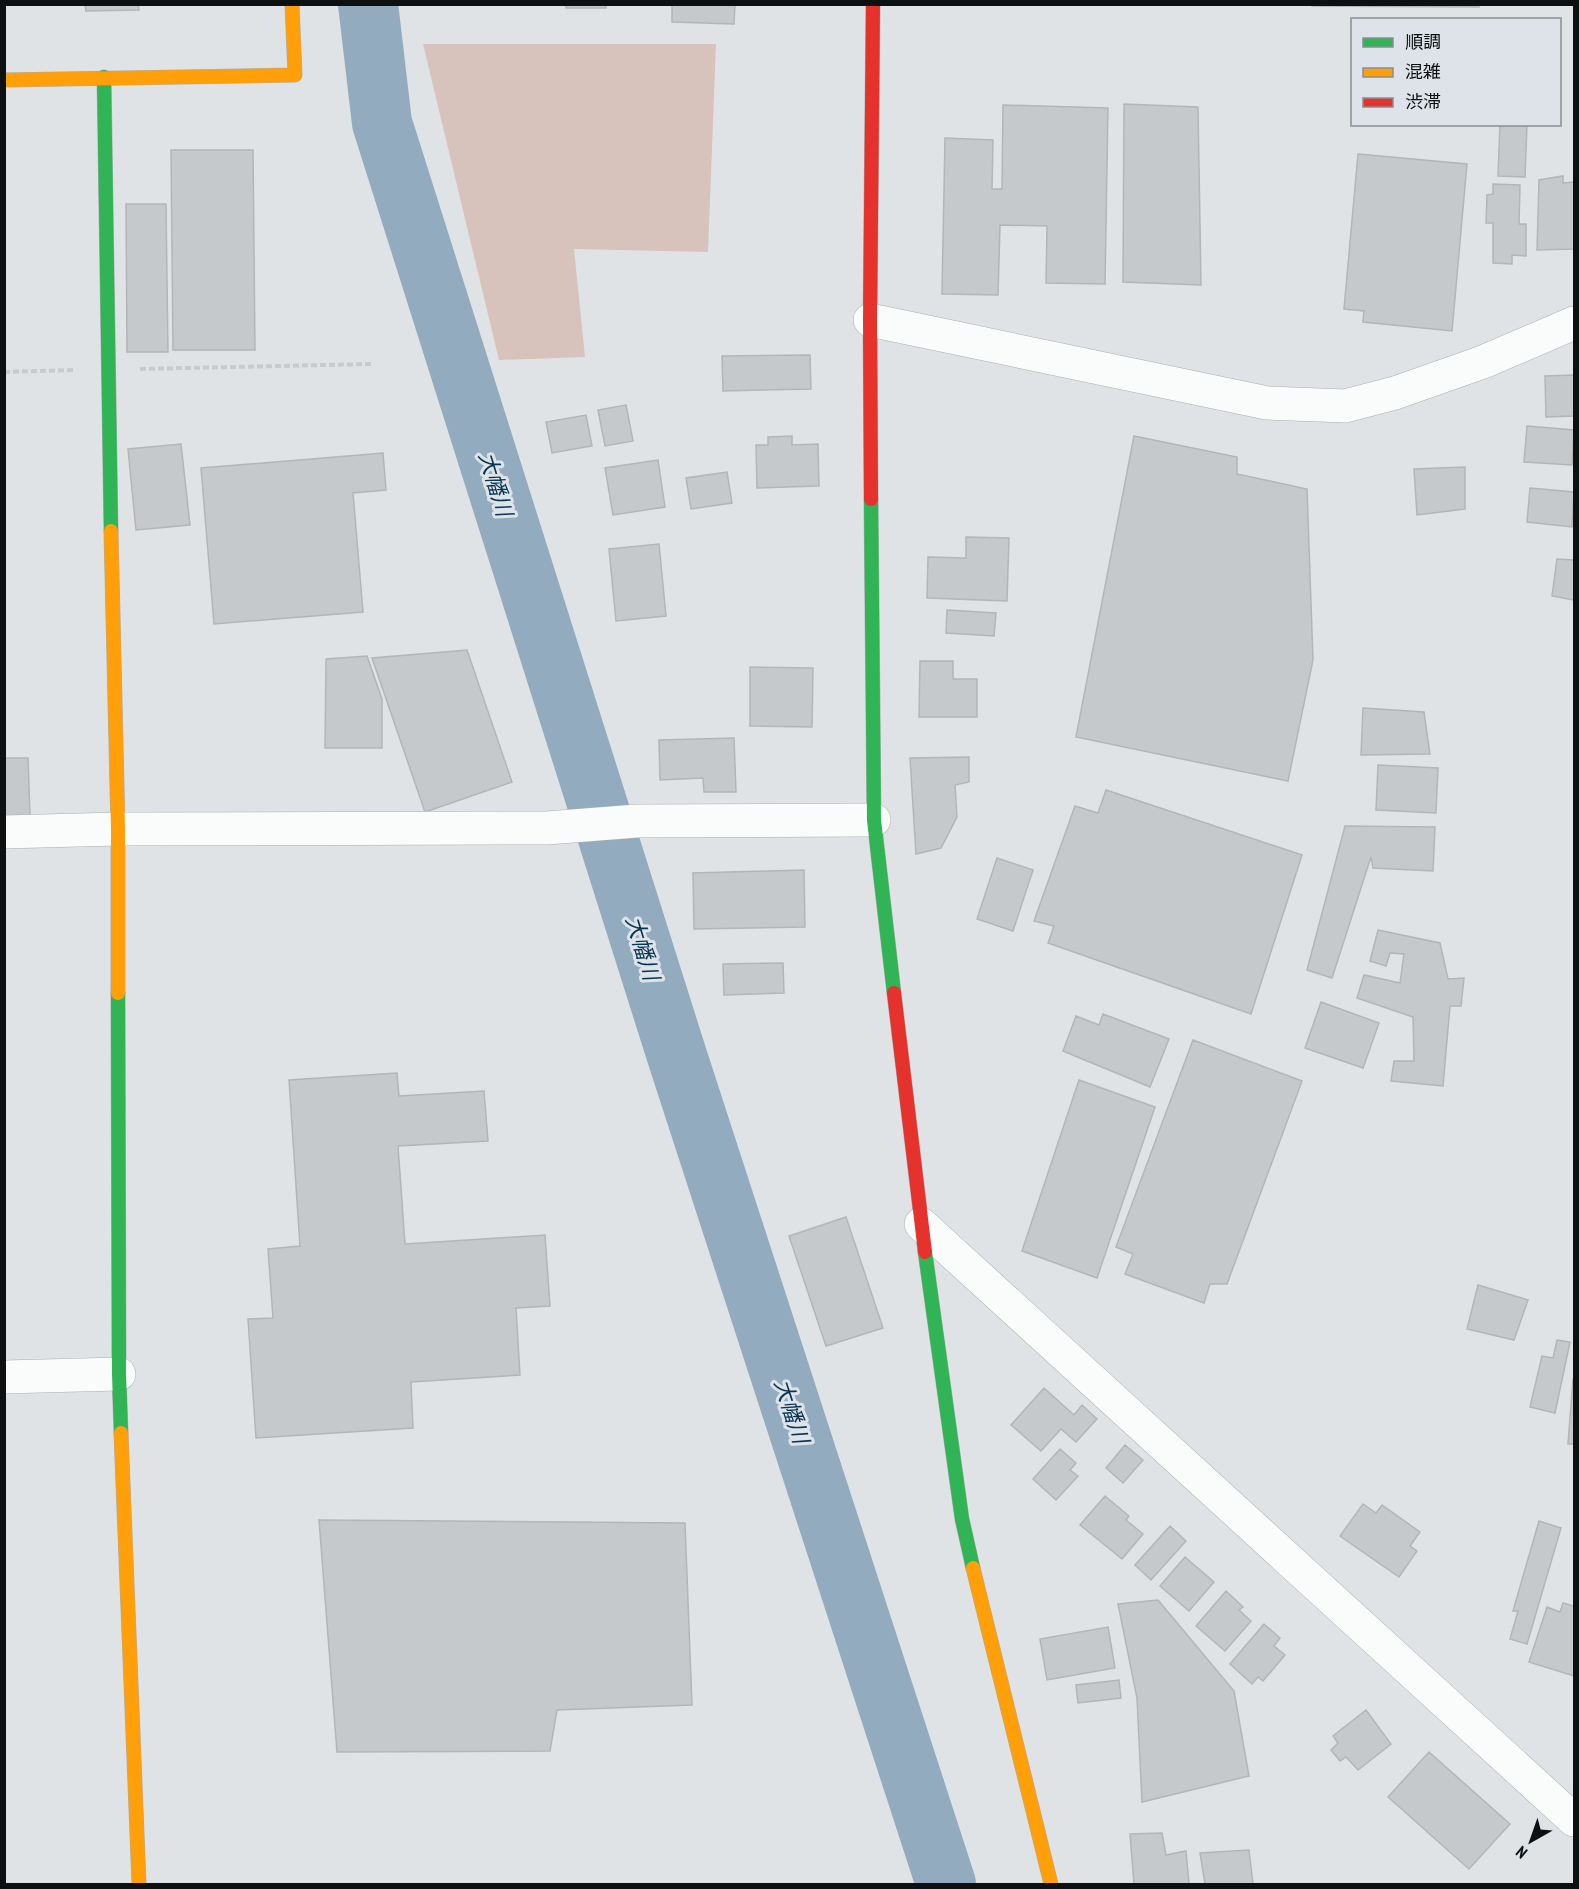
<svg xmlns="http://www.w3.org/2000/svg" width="1579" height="1889" font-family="'PT Sans Narrow','Noto Sans JP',sans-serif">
  <rect width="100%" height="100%" fill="#e0e3e5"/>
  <path fill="#d7c3bb" d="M423 44H716L708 252 574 249 585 357 499 360Z"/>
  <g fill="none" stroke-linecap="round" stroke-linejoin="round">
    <path stroke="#92abbf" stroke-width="60" d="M368 4 382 123 677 1056 946 1884"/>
  </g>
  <path fill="#c6c9cb" stroke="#b3b5b7" stroke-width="1.5" d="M85 4H138L139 10 86 11Z
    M566 4H606V8H566Z
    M672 4H735L734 24 672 22Z
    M1312 4H1479V7L1312 6Z
    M1124 104 1198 107 1201 285 1123 282Z
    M1003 105 1108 108 1105 284 1046 283 1047 226 1000 225 998 295 942 294 945 138 993 140 992 189H1002Z
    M1500 124H1527L1525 177 1498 176Z
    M171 150H253L255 350H173Z
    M1358 154 1467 164 1452 331 1363 322 1364 311 1344 309Z
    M1563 176V183L1574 182V249L1537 250 1539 180Z
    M1493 184 1520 185 1519 224H1526V256L1512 255V264L1493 263V223H1486L1487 195 1493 194Z
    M126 204H166L168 352H127Z
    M810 355 811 389 723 391 722 356Z
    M1574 375V416L1546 417 1545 376Z
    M626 405 633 441 605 446 598 410Z
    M586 415 592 446 552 453 546 422Z
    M1527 426 1574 430 1572 465 1524 462Z
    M792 436V445L818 444 819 486 757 488 756 445H768V437Z
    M1134 436 1237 457V474L1307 489 1313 660 1288 781 1076 737Z
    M181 444 190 525 136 530 128 449Z
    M383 453 386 490 353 493 363 612 214 624 201 468Z
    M658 460 665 507 613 515 605 468Z
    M1465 467V509L1417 515 1414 469Z
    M727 472 732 503 691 509 686 478Z
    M1530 488 1574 492 1572 527 1527 522Z
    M966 537 1009 538 1007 601 927 598 928 557 966 558Z
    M659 544 666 616 616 621 609 549Z
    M1557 559 1574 560V600L1552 596Z
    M947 610 996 613 994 636 946 633Z
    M467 650 512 782 425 812 372 658Z
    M367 656 382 699V748H325L326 659Z
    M920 661H953V679H977V717H919Z
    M750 667 813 668 812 727 750 726Z
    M1363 708 1424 712 1430 754 1361 755Z
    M734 738 736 792H704L703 778 660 780 659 740Z
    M969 757V782L955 785 957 817 941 848 916 854 910 758Z
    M4 758H28L30 816 4 817Z
    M1378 765 1438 768 1436 813 1376 810Z
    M1106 790 1302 855 1251 1014 1048 943 1054 926 1034 921 1075 806 1098 813Z
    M1345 826 1435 827 1433 871 1373 868 1371 857 1332 978 1307 970Z
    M997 858 1033 870 1013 931 977 919Z
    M804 870 805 927 694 929 693 873Z
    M1378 930 1440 943 1448 979 1464 978 1461 1006H1450L1443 1086 1391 1081 1394 1061H1414L1413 1017 1357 998 1364 975 1400 983 1404 954 1390 953 1386 966 1370 961Z
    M783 963 784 993 724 995 723 964Z
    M1321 1002 1379 1023 1363 1068 1305 1048Z
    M1103 1014 1169 1039 1150 1087 1063 1051 1076 1016 1099 1025Z
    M1193 1040 1302 1081 1227 1284H1210L1204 1303 1125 1274 1133 1254 1116 1247Z
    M397 1073 399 1096 484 1091 488 1141 398 1146 405 1244 545 1235 550 1306 516 1308 520 1375 411 1382 413 1428 256 1438 248 1319 273 1318 268 1249 300 1246 289 1080Z
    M1079 1080 1155 1107 1097 1278 1022 1251Z
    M846 1217 883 1328 826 1346 789 1236Z
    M1478 1285 1528 1300 1514 1340 1467 1329Z
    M1557 1340 1570 1342 1555 1413 1530 1407 1542 1356 1553 1358Z
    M1573 1379H1574V1444H1568Z
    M1044 1388 1074 1415 1082 1405 1097 1419 1076 1442 1061 1429 1041 1451 1011 1425Z
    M1125 1445 1143 1460 1123 1483 1106 1468Z
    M1060 1449 1076 1463 1070 1470 1078 1476 1056 1500 1033 1479Z
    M1105 1496 1129 1516 1126 1520 1143 1534 1122 1559 1080 1525Z
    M1363 1504 1376 1513 1382 1505 1420 1532 1410 1546 1417 1551 1399 1577 1340 1536Z
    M319 1520 685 1523 692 1705 557 1710 550 1751 337 1752Z
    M1539 1521 1561 1528 1527 1644 1510 1639 1518 1611H1513Z
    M1170 1526 1186 1541 1151 1580 1135 1565Z
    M1185 1557 1214 1582 1189 1611 1160 1586Z
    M1226 1591 1243 1607 1239 1610 1251 1621 1225 1651 1196 1626Z
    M1158 1600 1234 1691 1249 1776 1142 1802 1137 1698 1118 1604Z
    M1563 1603 1574 1606V1676L1529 1662 1547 1607 1560 1612Z
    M1264 1624 1280 1638 1274 1646 1285 1655 1263 1681 1258 1677 1252 1684 1230 1664Z
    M1108 1627 1115 1668 1047 1680 1040 1639Z
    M1119 1680 1121 1698 1078 1703 1076 1685Z
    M1366 1710 1391 1744 1358 1770 1346 1757 1340 1761 1331 1750 1338 1743 1333 1736Z
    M1429 1752 1510 1824 1469 1869 1388 1797Z
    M1162 1833 1166 1855 1186 1851 1189 1884H1134L1130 1834Z
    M1249 1850 1253 1884H1205L1200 1853Z"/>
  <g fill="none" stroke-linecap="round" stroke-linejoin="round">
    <defs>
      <path id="street" d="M870 320 1267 403 1345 406 1395 393 1483 362 1574 323
        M4 832 118 829 547 828 637 821 874 820
        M921 1224 1574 1820
        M4 1377 119 1374"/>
      <path id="fast" d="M104 77 111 531
        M871 499 874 820 894 993
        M118 993 119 1374 121 1433
        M925 1252 962 1519 973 1568"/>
      <path id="slow" d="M4 80 295 75 292 4
        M111 531 118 829V993
        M121 1433 139 1884
        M973 1568 1051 1884"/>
      <path id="jam" d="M871 499 870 320 873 4
        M894 993 925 1252"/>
    </defs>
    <use href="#street" stroke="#abaeaf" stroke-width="34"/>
    <use href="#fast" stroke="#abaeaf" stroke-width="15"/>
    <use href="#slow" stroke="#abaeaf" stroke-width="15"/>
    <use href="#jam" stroke="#abaeaf" stroke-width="15"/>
    <path stroke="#c9cacb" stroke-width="4" stroke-dasharray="6 3" stroke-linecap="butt" d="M140 369 371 364
      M4 372 73 370"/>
    <use href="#street" stroke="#fafbfb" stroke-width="33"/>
    <use href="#fast" stroke="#30b455" stroke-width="14"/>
    <use href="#slow" stroke="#ff9f0a" stroke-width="14"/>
    <use href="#jam" stroke="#e5322d" stroke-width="14"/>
  </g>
  <g text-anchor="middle" stroke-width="6" stroke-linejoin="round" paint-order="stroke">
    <g font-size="22" font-style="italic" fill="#083552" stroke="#dde3e8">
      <text transform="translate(496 484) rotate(73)" y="8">大幡川</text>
      <text transform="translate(643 948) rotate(73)" y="8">大幡川</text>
      <text transform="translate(792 1411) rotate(72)" y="8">大幡川</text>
    </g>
  </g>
  <rect width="1579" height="1889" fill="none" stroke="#0d0f10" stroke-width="12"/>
  <rect x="1351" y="18" width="210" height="108" fill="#dde3e8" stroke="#8a8e92" stroke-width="1.5"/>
  <rect x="1363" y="38" width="30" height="9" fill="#30b455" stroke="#8a8e92" stroke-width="1.5"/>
  <text x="1405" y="48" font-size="18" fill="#0d0f10">順調</text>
  <rect x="1363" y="68" width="30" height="9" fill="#ff9f0a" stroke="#8a8e92" stroke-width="1.5"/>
  <text x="1405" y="78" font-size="18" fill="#0d0f10">混雑</text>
  <rect x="1363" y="98" width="30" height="9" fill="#e5322d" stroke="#8a8e92" stroke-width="1.5"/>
  <text x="1405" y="108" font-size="18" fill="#0d0f10">渋滞</text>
  <g transform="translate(1531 1841) rotate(220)" stroke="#dde3e8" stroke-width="4.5" paint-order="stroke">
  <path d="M0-4.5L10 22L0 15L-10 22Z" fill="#0d0f10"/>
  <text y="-9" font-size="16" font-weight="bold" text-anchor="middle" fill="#0d0f10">N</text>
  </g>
</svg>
